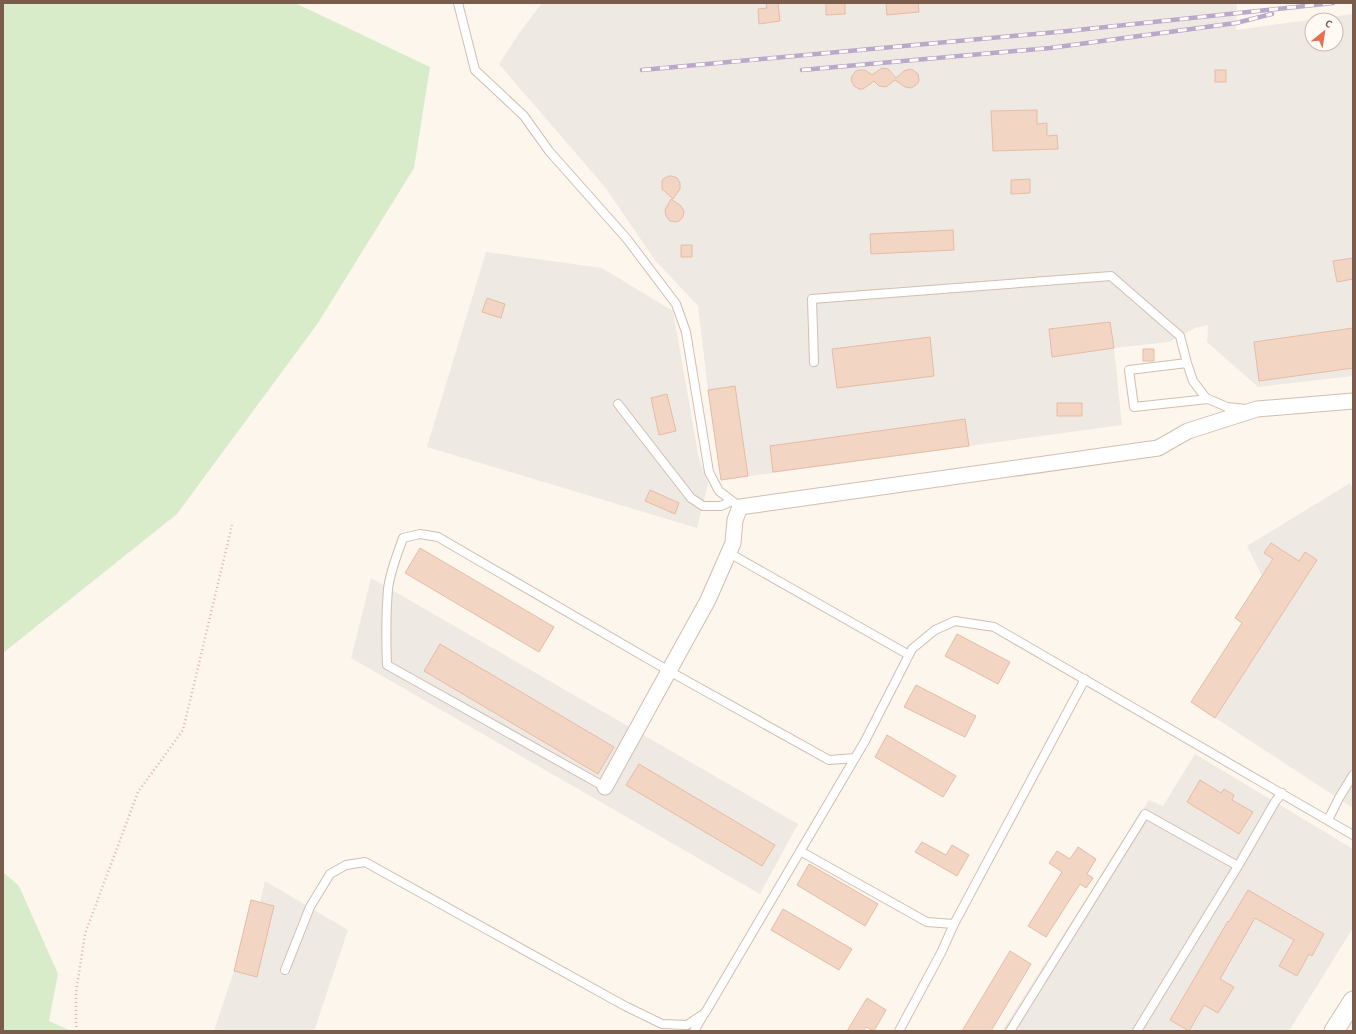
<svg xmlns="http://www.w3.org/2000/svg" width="1356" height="1034" font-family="'Alegreya Sans',sans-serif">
  <rect width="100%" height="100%" fill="#fdf6ec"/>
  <path fill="#efe9e4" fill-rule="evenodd" d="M542 3H1237L1236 30 1353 14V376L1258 387 1207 342 1208 325 1195 328 1169 342 1114 348 1122 425 721 480 708 390 698 306 655 260 604 186 499 64 520 32ZM1312 20H1336V44H1312Z
    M486 252 602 268 673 311 699 459 708 484 697 528 427 447Z
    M1350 483 1353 489V808L1191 702 1242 623 1235 618 1262 576 1247 546Z
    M371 578 798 824 760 894 351 658Z
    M1195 754 1353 849V931H1351L1289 1031H1002L1149 800 1163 806Z
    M265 881 348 930 314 1031H214L234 971 251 900 260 902Z"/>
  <path fill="#d8ecc9" d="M3 3H295L430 67 414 168 318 323 177 514 3 653Z
    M3 872 19 886 58 974 49 1021 71 1031H3Z"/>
  <path fill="#f3d5c3" stroke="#e6bba3" d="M766 3H778L780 21 759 24 758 9 767 8Z
    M826 3H845V14L826 15Z
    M886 3H918L919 12 887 15Z
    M882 68 888 69 896 78 904 71 910 69 913 70 918 74 919 80 918 83 916 85 911 88 905 87 895 80 886 87 879 86 874 81 863 89H859L854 86 851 80 852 76 856 71 859 70H865L872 75Z
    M1215 70H1226V82H1215Z
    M1037 110V124L1047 123V136L1057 135 1058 149 993 151 991 111Z
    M669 176H672L677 178 680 183V189L673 199 662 189V182L663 179Z
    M1030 179V193L1011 194V180Z
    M671 199 681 206 684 211 683 217 679 221 676 222 670 221 666 216 665 210Z
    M953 230 954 250 871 254 870 234Z
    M681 245H692V257H681Z
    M1353 258V279L1337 282 1333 261Z
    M487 298 505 304 501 318 482 312Z
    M1110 322 1114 348 1052 357 1049 329Z
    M1353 328V368L1259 381 1254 342Z
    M930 337 934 376 837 388 832 349Z
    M1143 349H1154V361H1143Z
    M735 386 748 476 721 480 708 390Z
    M667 394 676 431 659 435 651 398Z
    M1057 403H1082V416H1057Z
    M965 419 969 446 773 472 770 446Z
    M650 490 679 503 675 514 645 501Z
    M1271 543 1299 561 1305 552 1317 560 1215 718 1191 702 1242 623 1235 618 1273 559 1264 553Z
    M420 548 554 627 539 652 405 573Z
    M957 634 1010 662 998 684 945 656Z
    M440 644 614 747 598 774 424 671Z
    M916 685 976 716 965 737 904 707Z
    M887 735 956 776 943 797 875 757Z
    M639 764 775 845 762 866 626 785Z
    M1200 780 1221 793 1224 789 1234 795 1232 800 1253 812 1239 834 1187 802Z
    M922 842 946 855 952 845 969 855 957 876 915 852Z
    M1078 847 1096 859 1087 874 1093 878 1086 888 1080 884 1046 937 1028 926 1062 872 1049 863 1057 851 1070 859Z
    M809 864 878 904 865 926 797 885Z
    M1248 890 1324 934 1312 956 1309 954 1297 976 1279 966 1294 940 1255 918 1220 979 1234 987 1218 1013 1204 1005 1189 1031 1170 1020 1228 921 1229 922Z
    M251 900 274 906 257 977 234 971Z
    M783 909 852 949 839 970 771 930Z
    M1010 951 1031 964 991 1031H962Z
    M867 998 886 1010 874 1031 866 1027 863 1031H847Z"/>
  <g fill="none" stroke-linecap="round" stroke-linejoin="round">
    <defs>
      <path id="service" d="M458 3 475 70 524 116 549 151 627 239 676 304 686 332 709 472 719 491 740 507
        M814 362 812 299 1111 276 1180 336 1187 363 1193 381 1206 398 1227 407 1246 409
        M1187 363 1129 370 1134 407 1208 399
        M618 404 691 498 703 506H721L732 501
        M729 553 909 655
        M605 787 387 665C386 640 386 614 388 589 390 572 397 555 403 538L420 534 438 537 669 671 829 760 855 758
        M1328 820 1339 798 1353 775
        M800 851 927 922 954 924 1085 679
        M285 970 310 907 330 874 346 865 365 862 625 1006 662 1024 687 1025 705 1013 865 741 912 649 935 630 955 621 994 627 1353 835
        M694 1031 704 1014
        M899 1031 941 953 954 924
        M1010 1031 1145 814 1238 866
        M1137 1031 1238 866 1275 802 1282 793"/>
      <path id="minor" d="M605 787 708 600 733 543 735 520 740 507 1158 448 1188 431 1257 409 1353 401"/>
      <path id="tertiary" d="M1334 1031 1353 1001"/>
    </defs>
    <use href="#service" stroke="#d1beb0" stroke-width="10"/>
    <use href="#minor" stroke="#d1beb0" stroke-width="17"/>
    <use href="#tertiary" stroke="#d1beb0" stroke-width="21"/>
    <path stroke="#d9b8a5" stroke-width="2.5" stroke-dasharray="1 3" stroke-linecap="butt" d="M77 1031 76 1024V993L85 934 138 792 183 730 232 525"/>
    <use href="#service" stroke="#fff" stroke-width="8"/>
    <use href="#minor" stroke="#fff" stroke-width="15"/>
    <use href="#tertiary" stroke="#fff" stroke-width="19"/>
    <defs>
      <path id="rail" d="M642 70 1068 31 1333 3
        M802 70 1050 48 1236 23 1272 14"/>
    </defs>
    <use href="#rail" stroke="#b9a8c9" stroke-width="4.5"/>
    <use href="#rail" stroke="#fffaf3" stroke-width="3" stroke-dasharray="9" stroke-linecap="butt"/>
  </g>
  <rect width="1356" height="1034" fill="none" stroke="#7a5c4d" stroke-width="8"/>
  <g transform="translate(1324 32) rotate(30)"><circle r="19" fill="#fffaf3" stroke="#cabbb1"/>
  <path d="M0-3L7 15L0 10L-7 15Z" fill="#e76f51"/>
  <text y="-6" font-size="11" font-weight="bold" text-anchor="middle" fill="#7a5c4d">С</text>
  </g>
</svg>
